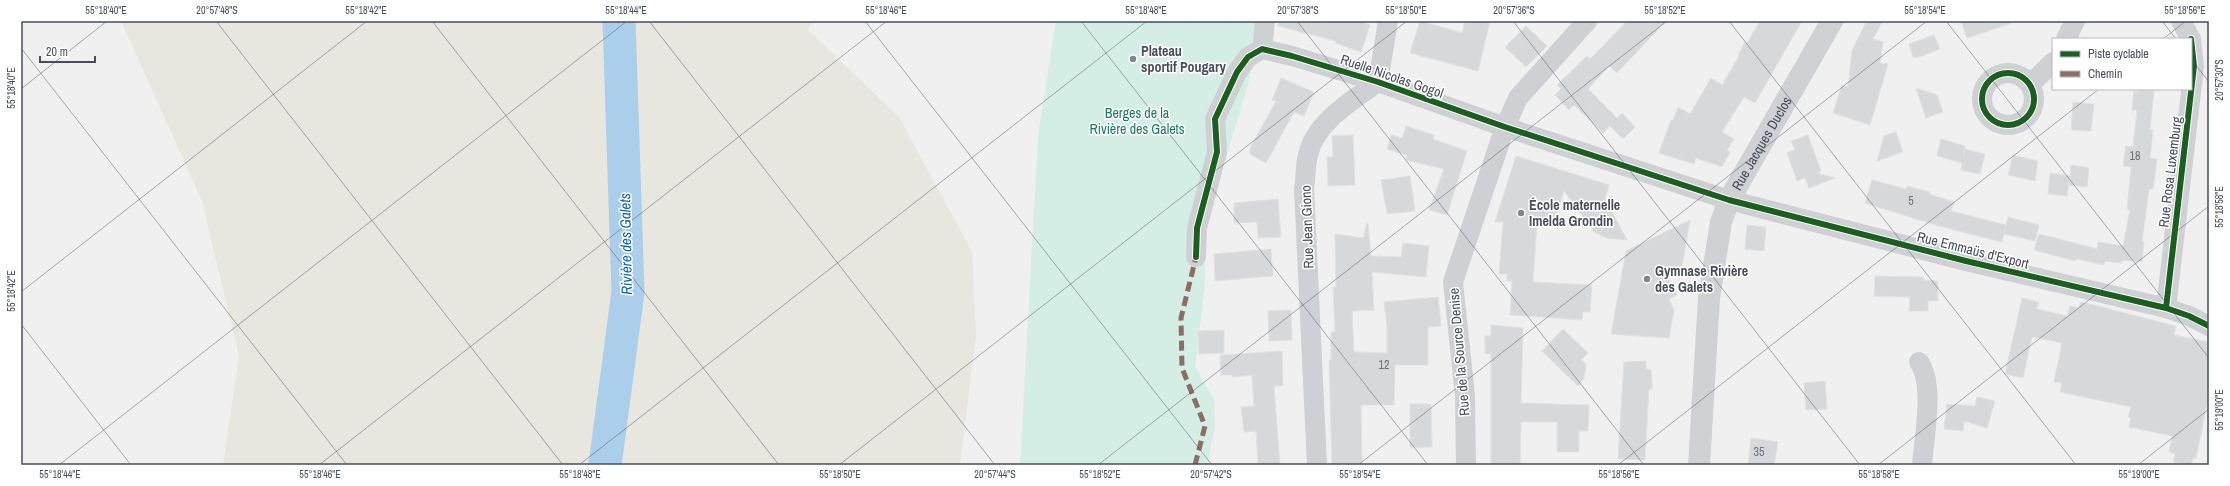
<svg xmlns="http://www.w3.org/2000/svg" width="2230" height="486" font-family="'Archivo Narrow',sans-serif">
  <rect width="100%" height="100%" fill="#f0f0f0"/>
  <path fill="#d5eee5" d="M1056 21H1256L1249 82 1204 230 1205 286 1195 367 1214 399 1215 426 1207 465H1020L1038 135Z"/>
  <path fill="#e7e6df" d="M121 21H815L807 29 899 117 972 252 976 335 960 465H223L239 356 202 201Z"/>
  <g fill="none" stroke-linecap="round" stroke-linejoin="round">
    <path stroke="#abceea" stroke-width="33" d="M605 465 628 292 619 21"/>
  </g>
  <path fill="#d7d8da" stroke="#e1e1e3" d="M1279 21H1359L1370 25 1361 52 1335 43 1336 41 1278 26Z
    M1420 21 1462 33 1465 21H1490L1478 71 1410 53Z
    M1627 21H1666L1617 73 1609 66 1588 89 1617 118 1622 113 1635 127 1623 139 1610 126 1603 133 1574 105 1569 110 1555 95 1561 89 1557 85 1587 56 1590 59Z
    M1760 21H1802L1755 103 1744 97 1722 132 1734 139 1727 150 1730 152 1722 167 1696 158 1694 164 1659 153 1671 120H1673L1678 107 1690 114 1711 78 1722 85 1739 56 1738 55 1745 42 1747 43Z
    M1867 21H1883L1873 39 1883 42 1880 63 1888 64 1870 125 1833 113 1842 85 1848 87 1852 50Z
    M1961 21H2010V24L1967 38Z
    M1526 26 1547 46 1526 67 1505 47Z
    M1934 35 1940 49 1919 57H1913L1909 44Z
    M1281 78 1314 92 1304 116 1294 112 1266 163 1250 154V148L1276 101 1272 100Z
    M1916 88 1937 95 1943 112 1926 118Z
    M2139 89H2154L2150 130H2153L2150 158 2157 159 2153 189H2149L2142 242H2144L2142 262 2122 260 2121 263 2105 261 2104 265 2076 259 2075 261 2034 250 2039 234 2097 249 2098 242 2123 246 2130 210H2127L2131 167 2123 166 2126 146 2133 147 2137 110H2132L2134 91 2138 92Z
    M2073 102 2094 104 2091 131 2071 130Z
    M1406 126 1434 135 1433 139 1467 151 1447 215 1429 210 1444 169 1406 160 1407 155 1387 149 1391 135 1402 138Z
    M1896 132 1903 152 1877 161 1884 136Z
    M1353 135 1355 185 1328 186 1327 157H1333L1332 136Z
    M1808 135 1821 171 1817 173 1835 178 1809 188 1805 178 1797 181 1787 153 1795 150 1791 141Z
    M1941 139 1965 146 1964 156 1965 149 1985 154 1980 174 1961 170 1962 163 1937 156Z
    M2013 155 2038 161 2035 181 2008 175Z
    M1516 156 1609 185 1605 198 1627 240 1606 238 1594 232 1564 191 1553 225 1537 224 1533 282 1592 285 1590 312H1583L1582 320 1510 315 1512 281H1507V274H1499L1503 222H1495Z
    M2071 165 2089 168 2087 187 2069 185 2070 176 2067 196 2048 194 2050 173 2070 176Z
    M1410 176 1415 211 1387 214 1381 180Z
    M1872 180 1906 189 1907 186 1930 192 1929 194 1954 202 1951 211 2006 225 2002 242 1939 226 1865 203Z
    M1278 199 1281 237 1258 238 1257 222 1234 223V203Z
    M2008 217 2039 225 2035 241 2004 234Z
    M1690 220 1681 273 1664 270 1677 295 1669 299 1674 310 1669 338 1611 334 1626 251Z
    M1367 223H1368L1371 256 1401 257 1403 243 1429 246 1426 277 1372 272 1374 310 1352 311 1354 352 1387 353V326L1384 302 1438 297 1441 326 1428 327V365H1395L1394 405H1361L1362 465H1332L1329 360H1331V332H1335L1333 287H1336L1335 234 1363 238Z
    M1747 225 1766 227 1764 251 1745 249Z
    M1271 249 1273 276 1215 281 1214 254Z
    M1875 276 1923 277V280L1938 281V301H1928V311H1909L1910 297 1874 296Z
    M2022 298 2039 302 2037 309 2067 316 2070 306 2079 308 2080 302 2094 305 2176 326 2174 335 2209 342V395L2196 458H2193L2191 465 2173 462 2175 454 2169 452 2172 436 2129 427 2131 418 2128 417 2131 407 2060 392 2062 383 2054 382 2062 343 2032 337 2023 378 2005 374Z
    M1291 310 1292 340 1269 341 1268 311Z
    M1491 325 1523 328 1521 403 1589 405 1588 431H1579V452H1557V422H1521L1520 465H1491V354H1485V336H1491Z
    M1563 329 1588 353 1581 360 1586 364 1584 379 1578 386 1542 351Z
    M1224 330V353L1199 354 1198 331Z
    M1282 351 1283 386H1274L1280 465H1258L1256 431 1244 432 1241 407 1254 406 1252 375 1232 377V375H1221L1220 355Z
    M1646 361V369L1651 370 1652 380V389H1649L1645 460 1618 459 1624 362Z
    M1825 381 1827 409 1806 410 1804 383Z
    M1977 397 1995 401 1987 428 1964 421 1963 431 1944 429 1947 404 1975 406Z
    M1410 404H1431L1432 447 1410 448Z
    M1751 438 1778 442 1774 465H1748Z"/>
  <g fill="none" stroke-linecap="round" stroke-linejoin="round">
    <path stroke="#ced0d3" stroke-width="20" d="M2181 21 2191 39
      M2066 39 2075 21
      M1262 49 1265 21
      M1982 99a26 26 0 1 1 52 0a26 26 0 1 1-52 0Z
      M2028 81 2037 78 2053 62
      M1196 257 1197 228 1217 152 1215 119 1237 72 1248 57 1262 49 1292 56 1378 82 1505 127 1729 200 1966 261 2166 308 2189 316 2209 326
      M2166 308 2194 66 2191 39
      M1919 362C1935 385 1924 437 1922 465
      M1317 465 1304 189C1306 178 1305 166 1308 155 1315 122 1353 100 1378 82L1388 21
      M1466 465 1465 396 1453 282 1505 127 1518 98 1587 21"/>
    <path stroke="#cfd1d4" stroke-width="22" id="s1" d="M1699 465 1709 298 1721 222 1729 200 1832 21"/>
    <path stroke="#8d6e63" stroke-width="5" stroke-dasharray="10 5" stroke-linecap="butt" d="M1195 465 1205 426 1182 368 1181 318 1196 257"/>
    <defs>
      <path id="cycleway" d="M1982 99a26 26 0 1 1 52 0a26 26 0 1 1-52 0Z
        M1196 257 1197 228 1217 152 1215 119 1237 72 1248 57 1262 49 1292 56 1378 82 1505 127 1729 200 1966 261 2166 308 2189 316 2209 326
        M2166 308 2194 66 2191 39"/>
    </defs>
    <use href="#cycleway" stroke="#fff" stroke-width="8"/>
    <use href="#cycleway" stroke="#1b5e20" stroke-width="6"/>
  </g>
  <path fill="none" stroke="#484d5b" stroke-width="1" stroke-opacity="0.45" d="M216 21 563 465M432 21 779 465M649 21 995 465M865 21 1212 465M1081 21 1428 465M1297 21 1644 465M1513 21 1860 465M1729 21 2076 465M1946 21 2209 358M2162 21 2176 39M2163 39 2186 21M21 48 347 465M2191 59 2209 82M21 89 107 21M21 292 367 21M21 324 131 465M59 465 627 21M319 465 887 21M579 465 1147 21M839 465 1407 21M1098 465 1667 21M1358 465 1927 21M1618 465 2099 89M1878 465 2209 206M2138 465 2209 409"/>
  <g fill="#83868f" stroke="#fff" stroke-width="1.5">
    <circle cx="1133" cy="59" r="4"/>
    <circle cx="1521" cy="213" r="4"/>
    <circle cx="1647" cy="279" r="4"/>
  </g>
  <g text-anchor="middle" stroke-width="3" stroke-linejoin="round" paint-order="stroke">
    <g font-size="12" fill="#6d717c">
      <text x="2135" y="160">18</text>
      <text x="1911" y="205">5</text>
      <text x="1384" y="369">12</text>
      <text x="1759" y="456">35</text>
    </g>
    <g font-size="14" font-weight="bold" fill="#484d5b" stroke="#fff" text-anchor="start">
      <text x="1141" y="56">Plateau<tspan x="1141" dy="16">sportif Pougary</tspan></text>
      <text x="1529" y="210">École maternelle<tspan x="1529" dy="16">Imelda Grondin</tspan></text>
      <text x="1655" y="276">Gymnase Rivière<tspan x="1655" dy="16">des Galets</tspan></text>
    </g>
    <g font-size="14" fill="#484d5b" stroke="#fff">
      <text transform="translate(1392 76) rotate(19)" y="5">Ruelle Nicolas Gogol</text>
      <text dy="5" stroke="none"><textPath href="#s1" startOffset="333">Rue Jacques Duclos</textPath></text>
      <text transform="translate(2170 172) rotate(-83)" y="5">Rue Rosa Luxemburg</text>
      <text transform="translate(1307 227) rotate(-92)" y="5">Rue Jean Giono</text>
      <text transform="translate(1973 250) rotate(14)" y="5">Rue Emmaüs d'Export</text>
      <text transform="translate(1459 352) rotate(-95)" y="5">Rue de la Source Denise</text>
    </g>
    <g font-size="14" fill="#1b7a61" stroke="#fff">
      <text x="1137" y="118">Berges de la<tspan x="1137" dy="16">Rivière des Galets</tspan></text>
    </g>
    <g font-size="15" font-style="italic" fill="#1363a3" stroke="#fff">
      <text transform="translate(626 244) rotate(-91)" y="5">Rivière des Galets</text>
    </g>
  </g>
  <rect width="2230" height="486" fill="none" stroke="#ffffff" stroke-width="44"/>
  <rect x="2052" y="38" width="140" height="52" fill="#ffffff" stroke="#b6b8bd"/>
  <rect x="2060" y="51" width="20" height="6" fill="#1b5e20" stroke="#b6b8bd"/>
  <text x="2088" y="58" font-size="12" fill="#484d5b">Piste cyclable</text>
  <rect x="2060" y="71" width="20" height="6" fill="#8d6e63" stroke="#b6b8bd"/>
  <text x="2088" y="78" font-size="12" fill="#484d5b">Chemin</text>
  <path d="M40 56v6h55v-6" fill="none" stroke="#484d5b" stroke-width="2"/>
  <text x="46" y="56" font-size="12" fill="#484d5b" stroke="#ffffff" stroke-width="3" paint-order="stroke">20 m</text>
  <rect x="22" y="22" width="2186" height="442" fill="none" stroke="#484d5b" stroke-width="1.5"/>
  <g font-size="10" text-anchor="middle" fill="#484d5b">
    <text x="106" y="14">55°18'40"E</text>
    <text x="217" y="14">20°57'48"S</text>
    <text x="366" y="14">55°18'42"E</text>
    <text x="626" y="14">55°18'44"E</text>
    <text x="886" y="14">55°18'46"E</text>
    <text x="1146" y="14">55°18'48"E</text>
    <text x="1298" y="14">20°57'38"S</text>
    <text x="1406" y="14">55°18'50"E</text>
    <text x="1514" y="14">20°57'36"S</text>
    <text x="1665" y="14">55°18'52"E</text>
    <text x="1925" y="14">55°18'54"E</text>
    <text x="2185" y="14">55°18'56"E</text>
    <text transform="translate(2219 80) rotate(-90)" y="4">20°57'30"S</text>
    <text transform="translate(11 88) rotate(-90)" y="4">55°18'40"E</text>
    <text transform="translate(2219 207) rotate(-90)" y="4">55°18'58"E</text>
    <text transform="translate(11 291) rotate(-90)" y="4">55°18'42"E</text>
    <text transform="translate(2219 410) rotate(-90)" y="4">55°19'00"E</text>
    <text x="60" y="478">55°18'44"E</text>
    <text x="320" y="478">55°18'46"E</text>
    <text x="580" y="478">55°18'48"E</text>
    <text x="840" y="478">55°18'50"E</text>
    <text x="995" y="478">20°57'44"S</text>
    <text x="1100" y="478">55°18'52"E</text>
    <text x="1211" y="478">20°57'42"S</text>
    <text x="1360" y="478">55°18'54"E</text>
    <text x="1619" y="478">55°18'56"E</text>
    <text x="1879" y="478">55°18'58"E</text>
    <text x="2139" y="478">55°19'00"E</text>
  </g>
</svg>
